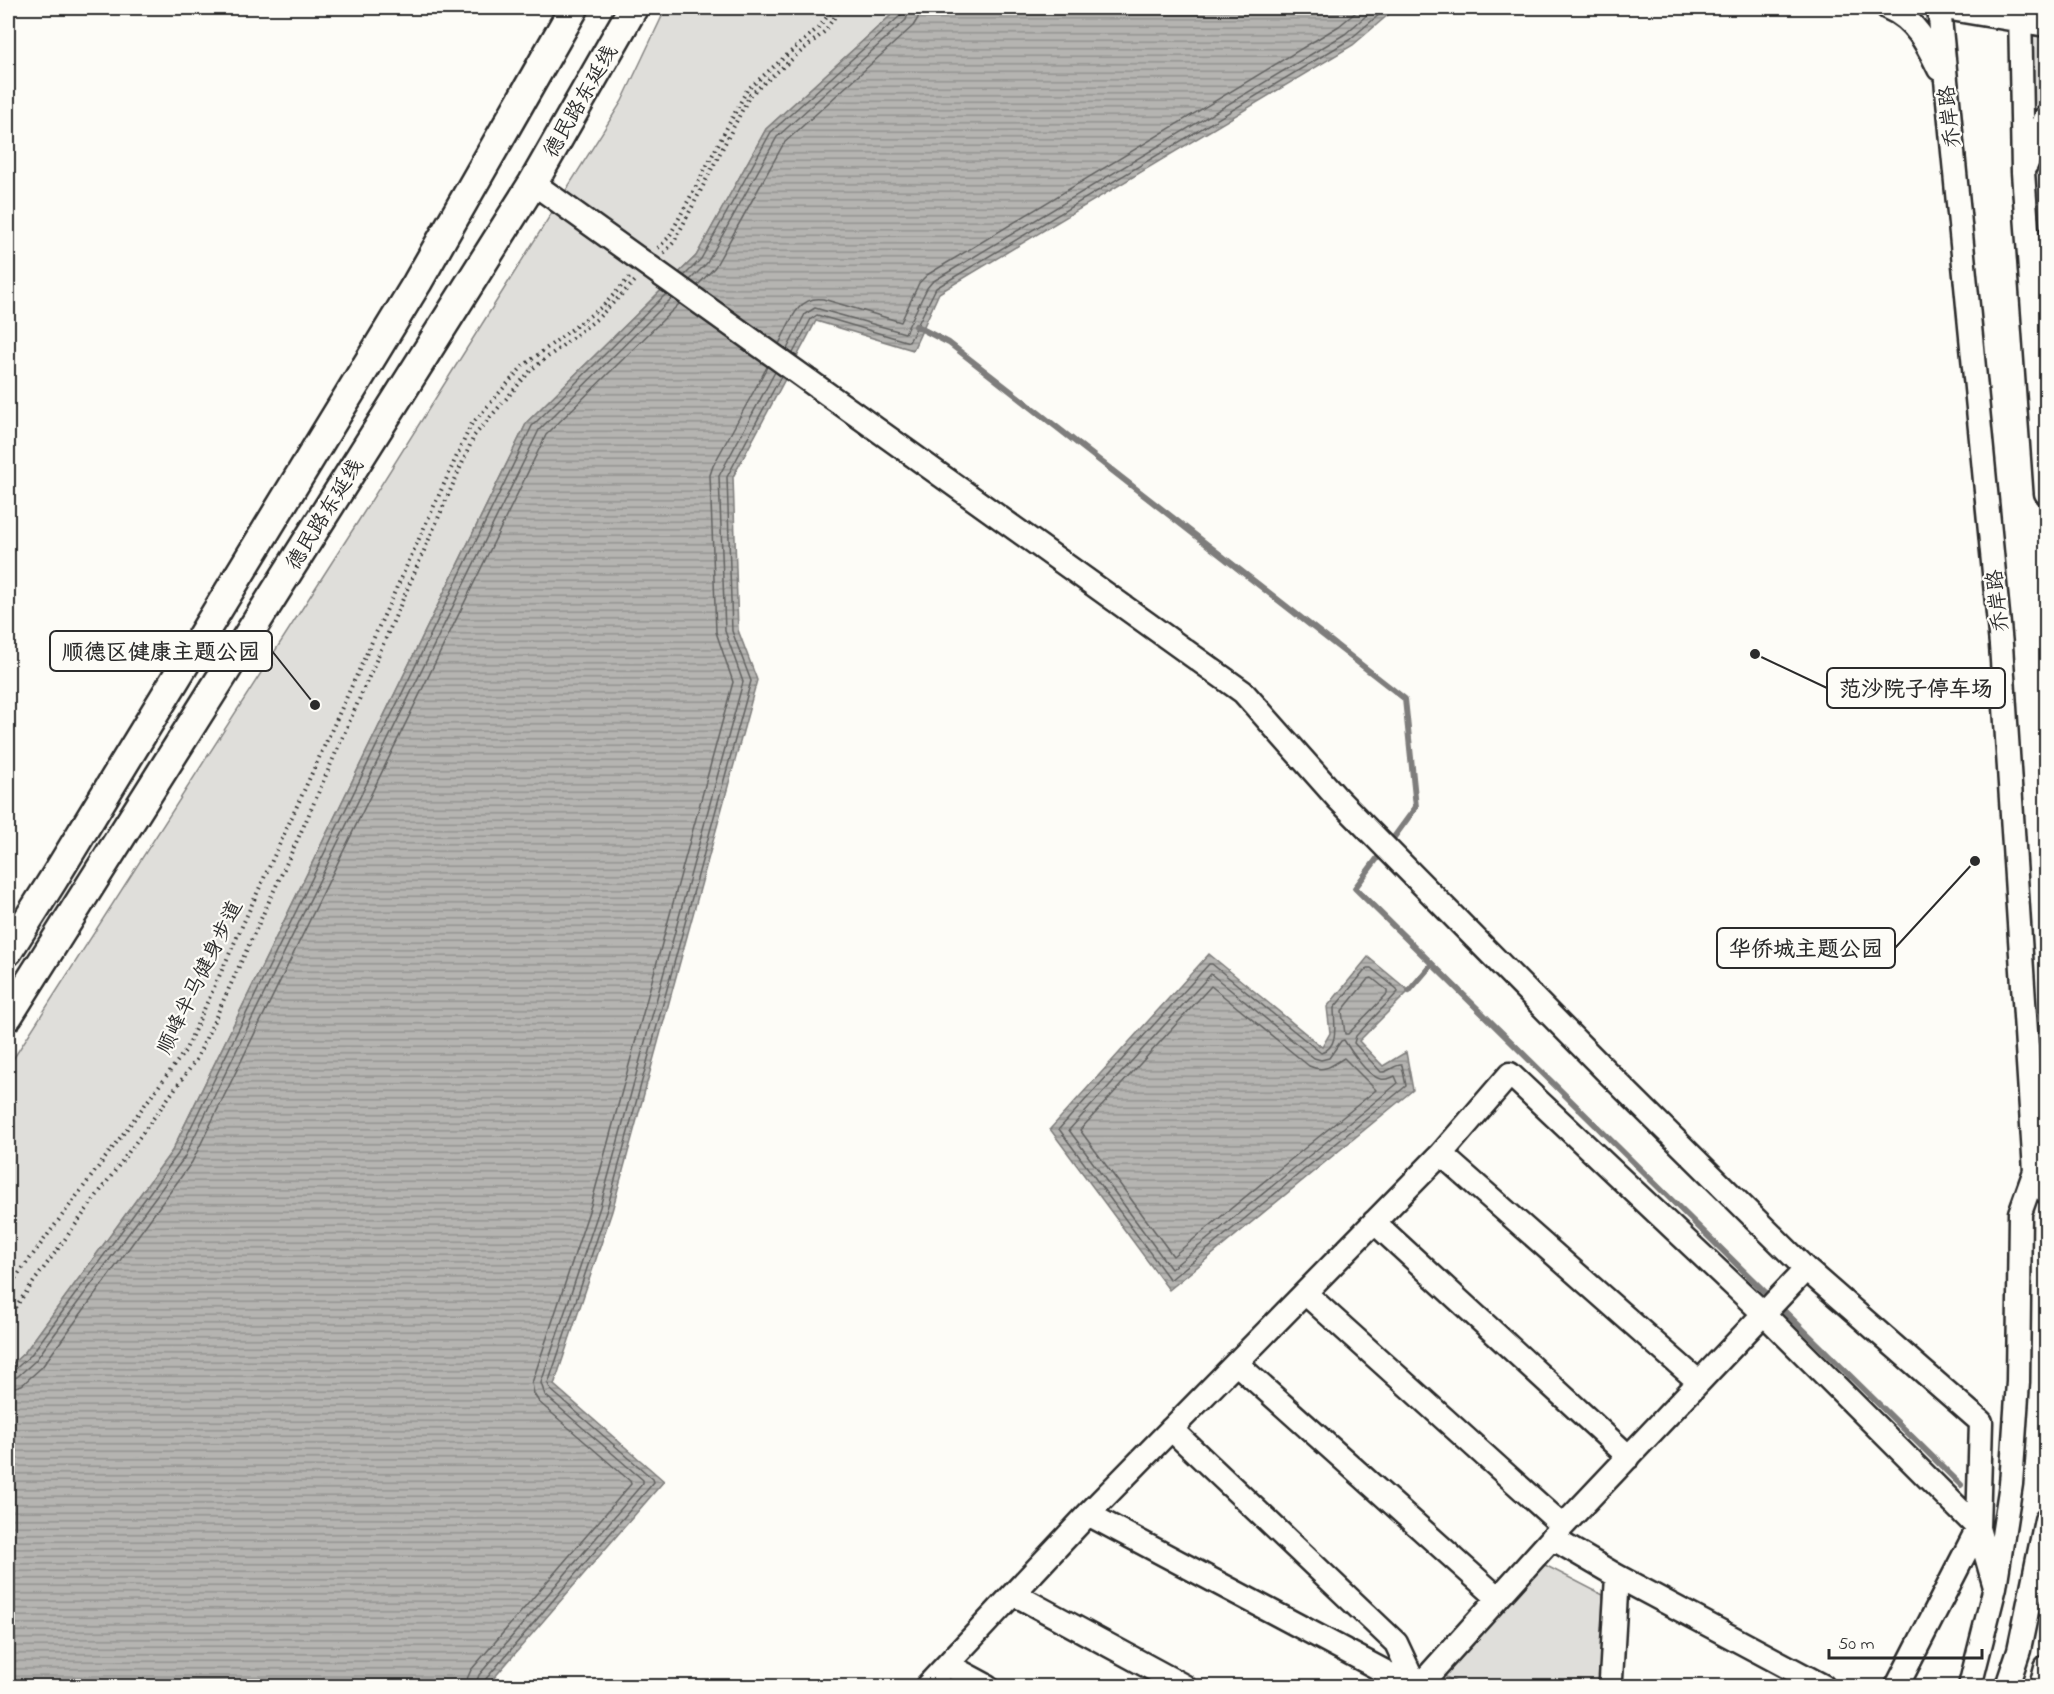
<svg xmlns="http://www.w3.org/2000/svg" width="2054" height="1694" font-family="'Indie Flower','LXGW WenKai TC',sans-serif">
  <defs>
    <pattern id="water-rules" width="6" height="5" patternUnits="userSpaceOnUse" patternTransform="scale(1.5)"><rect width="6" height="5" fill="#b5b4b1"/><path d="M0 2.5h6" fill="none" stroke="#939390"/></pattern>
  </defs>
  <rect width="100%" height="100%" fill="#fdfcf7"/>
  <filter id="ink" filterUnits="userSpaceOnUse"><feTurbulence type="fractalNoise" baseFrequency=".0167" numOctaves="2"/><feDisplacementMap in="SourceGraphic" scale="12" xChannelSelector="R" yChannelSelector="G"/><feConvolveMatrix kernelMatrix="1 2 1 2 8 2 1 2 1" color-interpolation-filters="sRGB"/></filter>
  <g filter="url(#ink)">
    <path fill="#dfdeda" stroke="#858482" stroke-width="1.5" d="M666 8H899L766 129 696 256 527 422 172 1151 25 1352 8 1368V1067L359 520 622 101Z
      M2021 20 2046 25V436Z
      M1543 1564 1603 1595 1600 1675 1595 1686H1463L1444 1676Z"/>
    <path fill="url(#water-rules)" stroke="#7e7d7b" stroke-width="1.5" d="M899 8H1396L1353 45 939 293 913 350 816 321 733 477 738 630 757 680 612 1211 554 1385 664 1481 487 1686H8V1368L25 1352 172 1151 527 422 696 256 766 129Z
      M1209 954 1322 1047 1330 1033 1327 1007 1368 957 1409 991 1359 1041 1383 1066 1406 1052 1413 1090 1169 1290 1050 1129Z"/>
    <g fill="none" stroke-linecap="round" stroke-linejoin="round">
      <path stroke="#626261" stroke-width="1.5" d="M684 276 701 259 771 132 901 15 903 8
        M690 280 707 263 777 137 906 20 910 8
        M698 285 715 267 784 143 913 26 918 18 919 8
        M779 344C789 325 797 295 823 299L901 322 919 283 927 275 1339 26 1361 8
        M787 349 805 314 815 308 905 333 927 288 932 282 1345 34 1375 8
        M793 353 811 319 817 315 909 342 936 288 1349 40 1387 8
        M1209 964H1212L1321 1053C1340 1047 1334 1023 1334 1008L1367 968H1371L1397 989 1398 992 1356 1036 1354 1043 1381 1072C1389 1073 1394 1064 1402 1065L1406 1086 1170 1280 1059 1129Z
        M1211 974 1314 1058 1321 1060 1329 1058 1341 1041 1344 1040C1350 1050 1368 1077 1381 1079 1386 1080 1391 1078 1395 1076L1398 1083 1171 1269 1069 1130Z
        M1372 978 1387 990V994L1348 1034H1345L1342 1011 1368 979Z
        M1211 986 1309 1066C1325 1073 1332 1065 1344 1058L1376 1090 1173 1256 1080 1130Z
        M8 1372 13 1371 30 1356 178 1154 532 426 666 294
        M8 1380 17 1377 35 1361 184 1158 539 430 672 298
        M8 1389 22 1385 42 1367 192 1162 546 435 679 304
        M466 1686 467 1679 471 1670 631 1484 630 1481 539 1402 534 1394 532 1383 591 1205 733 682 716 632 710 475 713 466 767 367
        M475 1686 479 1675 643 1483V1480L545 1395 541 1383 600 1207 743 682 725 631 719 476 775 372
        M483 1686 485 1680 654 1482 653 1479 551 1390 548 1384 607 1209 751 681 732 631 727 477 781 376"/>
      <path stroke="#7e7d7b" stroke-width="6" d="M916 326 949 343 1405 699 1416 807 1389 844
        M1382 852 1355 888 1771 1298
        M1409 991 1432 964
        M1778 1305 1961 1485"/>
      <defs>
        <path id="minor" d="M1888 8C1915 19 1927 44 1939 69
          M1939 8 2001 645 2035 1171 2046 1192
          M1945 8 2046 25
          M2020 8 2023 172 2046 493
          M2026 165 2046 117
          M533 183 1243 692 1337 798 1606 1071 1806 1269 1981 1422 1978 1528 1995 1587
          M1441 1154 1699 1382
          M1374 1222 1629 1457
          M1305 1293 1563 1526
          M1236 1363 1498 1598
          M1171 1429 1396 1643 1416 1686
          M1552 1538 1617 1576 1823 1686
          M1014 1594 1184 1686
          M948 1665 987 1686
          M1611 1679 1617 1576
          M927 1686 1088 1514
          M1412 1686 1088 1514 1441 1154 1510 1074 1763 1313 1978 1528 1897 1686
          M1419 1686 1563 1526 1806 1269
          M1970 1686 1995 1587 2011 1484 2018 1382 2020 1213 2035 1171
          M2007 1686 2019 1650 2046 1520
          M2041 1686 2046 1667"/>
        <path id="major" d="M8 951 53 880 417 283 574 8
          M8 1016 533 183 633 8"/>
      </defs>
      <use href="#minor" stroke="#2b2b2b" stroke-width="27"/>
      <use href="#major" stroke="#2b2b2b" stroke-width="33"/>
      <path stroke="#2b2b2b" stroke-width="4" stroke-dasharray="1.5 4.5" stroke-linecap="butt" d="M658 248 669 237 747 90 819 27 834 8
        M664 253 674 242 750 95 824 32 841 8
        M8 1288 185 1051 471 425 523 366 604 305 630 277
        M8 1317 196 1060 306 821 474 436 531 370 598 318 635 281"/>
      <use href="#minor" stroke="#fdfcf7" stroke-width="22"/>
      <use href="#major" stroke="#fdfcf7" stroke-width="28"/>
    </g>
  </g>
  <g text-anchor="middle" stroke-width="4.5" stroke-linejoin="round" paint-order="stroke">
    <g font-size="21" fill="#2b2b2b" stroke="#fdfcf7">
      <text transform="translate(580 101) rotate(-60)" y="7">德民路东延线</text>
      <text transform="translate(1949 117) rotate(-96)" y="7">乔岸路</text>
      <text transform="translate(324 514) rotate(-58)" y="7">德民路东延线</text>
      <text transform="translate(1997 601) rotate(-96)" y="7">乔岸路</text>
      <text transform="translate(199 977) rotate(-64)" y="7">顺峰半马健身步道</text>
    </g>
  </g>
  <path fill="none" stroke="#2b2b2b" stroke-width="2" d="M315 705L272 651M1755 654L1827 688M1975 861L1895 948"/>
  <g fill="#2b2b2b" stroke="#fdfcf7" stroke-width="2">
    <circle cx="315" cy="705" r="6"/>
    <circle cx="1755" cy="654" r="6"/>
    <circle cx="1975" cy="861" r="6"/>
  </g>
  <g fill="#fdfcf7" stroke="#2b2b2b" stroke-width="2">
    <rect x="50" y="631" width="222" height="40" rx="6"/>
    <rect x="1827" y="668" width="178" height="40" rx="6"/>
    <rect x="1717" y="928" width="178" height="40" rx="6"/>
  </g>
  <g font-size="22" text-anchor="middle" font-weight="bold" fill="#2b2b2b">
    <text x="161" y="659">顺德区健康主题公园</text>
    <text x="1916" y="696">范沙院子停车场</text>
    <text x="1806" y="956">华侨城主题公园</text>
  </g>
  <rect width="2054" height="1694" fill="none" stroke="#fdfcf7" stroke-width="30"/>
  <rect x="15" y="15" width="2024" height="1664" fill="none" stroke="#2b2b2b" stroke-width="2" filter="url(#ink)"/>
  <path d="M1829 1649v9h153v-9" fill="none" stroke="#2b2b2b" stroke-width="3"/>
  <text x="1838" y="1649" font-size="18" fill="#2b2b2b" stroke="#fdfcf7" stroke-width="4.5" paint-order="stroke">50 m</text>
</svg>
